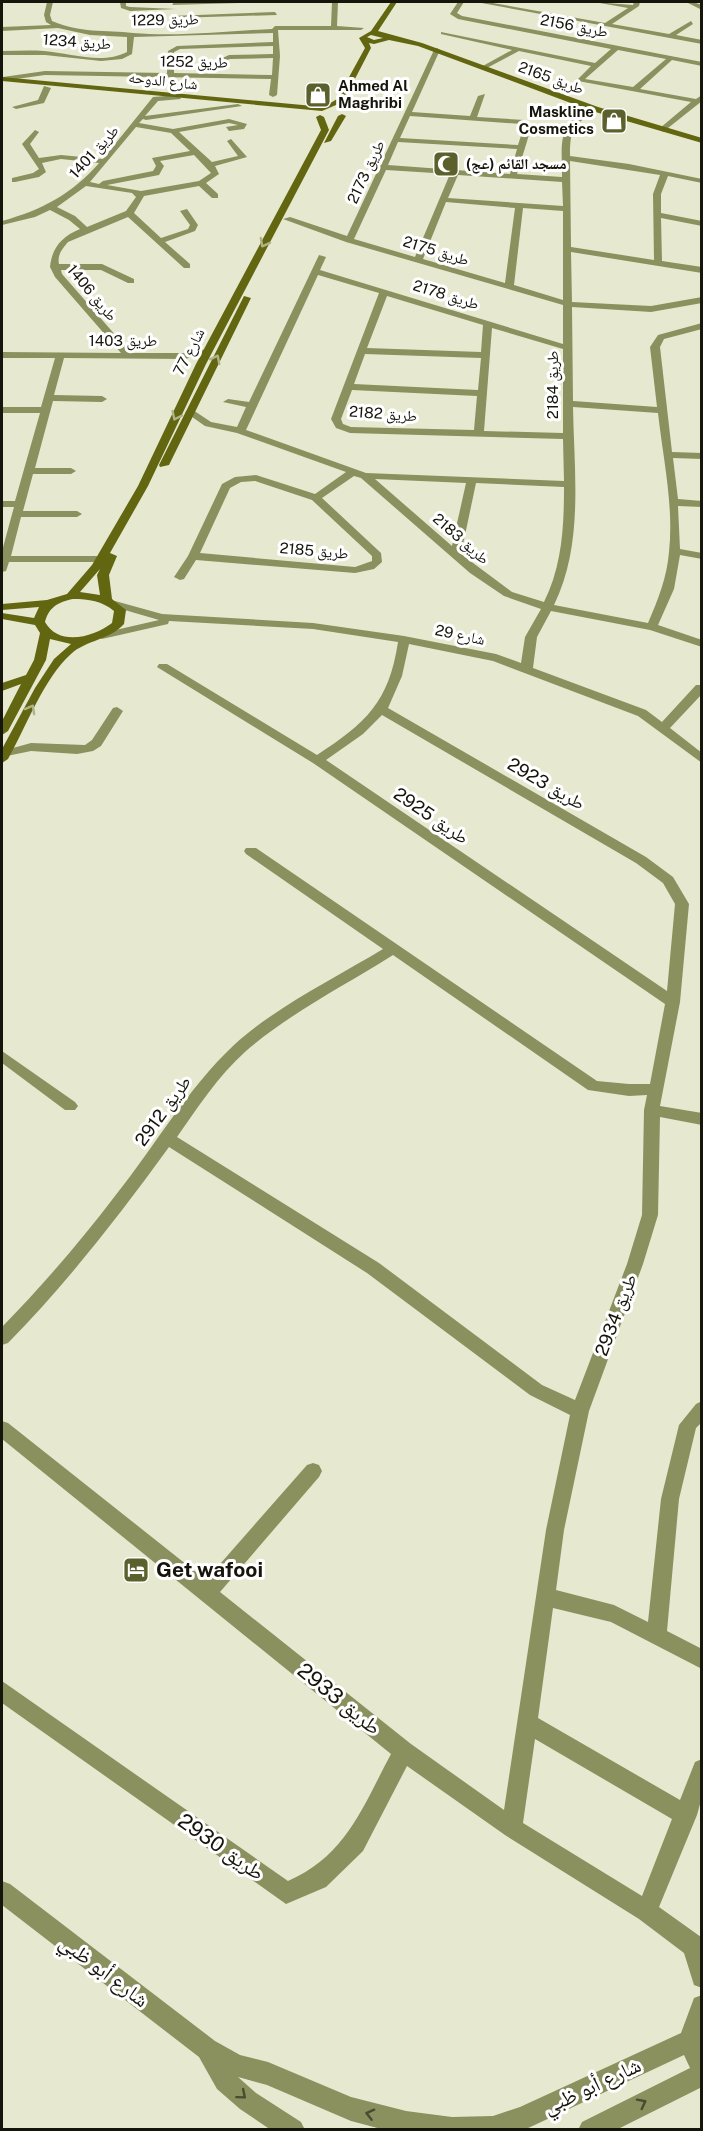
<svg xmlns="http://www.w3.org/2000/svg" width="703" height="2131" font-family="'Public Sans','Noto Naskh Arabic',sans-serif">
  <rect width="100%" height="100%" fill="#e6e9cf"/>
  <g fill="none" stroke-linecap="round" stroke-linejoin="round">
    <path fill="#8b905f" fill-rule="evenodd" d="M47 2H53L50 15 52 21C79 33 106 30 133 33 178 37 227 31 272 29L275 26H331L332 2H338L337 26 364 28 361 30H278L280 56 277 95 273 97 269 95 271 79 45 75 2 81 3 77 45 71 167 73 168 51 177 46 273 42V33L134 37 132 54 122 59 101 61 45 55H2V51C16 51 30 50 44 51 70 53 102 65 127 52V37L90 35 58 28 2 31V27L51 25 46 22 44 15ZM273 46V54L229 55 216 61 219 63 230 59 273 58 272 75 174 73V52L180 49Z
      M120 2H126V6L130 7 176 9 130 11 121 8Z
      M174 2H277L172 5Z
      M458 2H464L457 13 462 16 702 62V66L672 60 640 89 696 99 702 95V101L663 132 660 128 691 102 578 81V79L591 66 519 51 485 69H481V67L512 50 441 34V32L595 63 611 49 458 19 450 14ZM618 50 666 59 633 87 585 79Z
      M476 2H487L605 23 628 8 594 2 633 5 634 2H640L639 6 612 24 669 34 691 21 693 24 676 35 702 40V44Z
      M686 2H693L702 5V10Z
      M275 12 277 15 174 18 171 16Z
      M437 48 440 50 412 112 470 116 478 96 485 94 477 117 524 120 532 125 517 174 562 177C562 142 556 121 595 107L598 111C573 124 570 128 570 156L629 164 702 179V183L668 176 661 194V213L702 221V226L661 218 662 261 702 267V273L571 252 572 302 651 306 702 297V303L651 312 572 307 573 401 657 407 650 347 658 335 702 323V329L664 339 660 347 672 452 702 453V459L673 458 678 499 702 501V507L678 506 680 549 702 553V559L680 555 674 589 658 625 702 640V647L650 630 551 611 537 637 533 668 646 710 662 722 696 685H702V694L670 728 702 753V763L638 716 493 661 409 644 402 676 388 708 646 857 673 877 689 904 680 1002 660 1106 702 1113V1125L660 1117 658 1215 643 1264 589 1411 564 1530 556 1590 614 1605 648 1622 661 1499 679 1425 696 1404 702 1401V1422L696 1428 679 1499 667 1631 702 1649V1669L611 1622 553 1608 538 1718 680 1800 695 1762 702 1759V1797L697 1815 659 1907 701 1937 702 1988 694 1985 684 1953 639 1919 505 1835 407 1766 363 1851 326 1887 286 1904 2 1703V1681L288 1881C346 1856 363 1806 391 1754L2 1439V1421L8 1423 206 1580 307 1465 313 1463 319 1465 322 1471 319 1477 220 1592 411 1744 504 1810 546 1530 570 1415 530 1395 367 1273 169 1147C119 1216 67 1283 8 1343L2 1345V1327C42 1286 80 1242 115 1196 155 1146 187 1089 234 1045 274 1008 335 978 383 949L246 854 244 851 246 848H256L597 1081 629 1084H650L665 1004 313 763 157 667 159 664H167L317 755C366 723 389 702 398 642L313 629 169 621 168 624 102 639 96 636 98 634 159 620 111 606 109 604 115 601 162 614 313 623 404 636 496 654 521 663 525 637 541 609 504 596 470 573 361 478 354 476 322 498 381 553 382 562 374 569 355 573 196 560 184 579 180 580 174 577 188 556 222 484 235 477 256 475 315 494 346 472 237 433 205 426 185 412 193 410 211 422 237 427 246 407 223 402 228 399 249 402 319 255 326 257 320 270 563 344V305L346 242 283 219 290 217 347 236 434 50ZM410 116 522 124 524 126 518 145 400 138ZM398 142 517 149 510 174 388 165ZM570 161 660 175 653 194 654 260 571 247ZM386 170 450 174 415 257 354 239ZM458 175 562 182 563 206 448 198ZM446 202 515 208 505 283 423 259ZM523 208 563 211V300L514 285ZM318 275 379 293 331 419 336 428 350 433 563 439 564 481 366 473 246 430ZM387 296 483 325 481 352 367 348ZM492 328 563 349V433L484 431ZM365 354 481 358 478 390 354 384ZM352 390 477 396 474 430 351 427 343 424 341 419ZM573 407 658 413C663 458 674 506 669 552 667 577 658 600 648 623L554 605C584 544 574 472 573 407ZM375 479 466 483 452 546ZM255 481 312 500 372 556V561L355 567 200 553 230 488 241 482ZM476 483 564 487C564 527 562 566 544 602L512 592 461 554ZM382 715 636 863 663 883 675 904 667 991 326 760 363 734ZM393 955 588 1090 629 1096 647 1095 644 1110 642 1215 627 1264 575 1400 542 1385 379 1263 177 1137C198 1107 218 1076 246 1051 290 1013 344 986 393 955ZM535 1739 672 1819 642 1896 523 1823Z
      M44 86 51 88 44 103 16 109 12 107 38 100Z
      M178 95 181 99 158 101 145 116 238 104 242 106 146 120 143 119 139 123 173 129 229 119 247 124 244 129 229 131 226 127 238 125 229 123 179 132 212 162 238 156 227 141 231 139 247 157 215 166 219 174 206 183 218 194V198H212L199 186 144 196 134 213 161 238 188 229 190 225 180 211 187 209 198 225 195 231 165 242 190 264V268H184L128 217 68 242C62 249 57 255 59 264H102L134 279V283H128L101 270H61L62 274 131 353H185L207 349 212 352 185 359 64 358 54 395 102 396 107 399 102 402 53 401 35 468H71L76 471 71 474H33L23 511H77L82 514 77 517H21L11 556H101L106 559 101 562H9L6 571 2 572V551L14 507H2V501H15L40 413H2V407H41L55 358H2V352L121 353 55 277 50 267C52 248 61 237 80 229L69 220 50 210 35 217 2 225V221C42 210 72 194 99 163L61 159 42 163 46 172 39 177 15 182H12V178L33 173 39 169 22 144 35 130 39 132 30 144 39 158 61 155 103 159 153 97ZM136 127 171 133 190 151 152 158 156 166 153 171 103 181 99 184 90 182ZM194 155 211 173 199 181 141 191 107 185 159 175 164 166 160 161ZM86 186 132 193 136 197 126 211 87 227 75 216 57 207Z
      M117 707 123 711 101 746 93 751 77 754 31 751 2 757V751L31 743 85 745 92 740 113 708Z
      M2 1051 75 1102 78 1106 75 1110H65L2 1063Z
      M2 1881 10 1884 215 2041 240 2055 268 2062 351 2097 406 2111 452 2117 493 2116 520 2107 681 2033 694 1998 702 1995V2087L616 2130H578L582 2122 690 2068 684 2055 524 2130H385L351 2121 267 2085 238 2077 256 2093 301 2122 305 2130H271L240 2109 217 2089 199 2057 2 1905Z"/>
    <path fill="#626610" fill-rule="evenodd" d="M391 2H397L378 31 422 43 598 107 702 138V143L592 111 418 46 389 40 374 44 369 43 371 48 343 102 322 111 2 81V77L324 107 337 99 365 48 359 38 371 31ZM371 35 383 38 374 40 367 37Z
      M342 114 346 116 331 141 324 143 338 116Z
      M320 115 324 117 329 130 206 364 148 486 110 553 117 556 109 575 112 599 126 610 124 624C110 640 86 640 71 654 44 678 26 727 8 759L2 763V749L35 688 54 659 71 644 50 639 46 660 8 731 2 735V721L21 684 2 691V683L26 675 34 660 40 633 35 625 2 619V613L34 618 39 607 2 610V604L47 600 67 594 92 565 138 486 196 364 321 130 316 117ZM100 569 97 575 100 595 80 592ZM73 599C89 599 102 601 114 611L112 623C94 637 59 647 45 622 49 607 58 602 73 599Z
      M244 296 251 298 169 465 160 467 159 465Z"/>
  </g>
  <defs><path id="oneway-chevron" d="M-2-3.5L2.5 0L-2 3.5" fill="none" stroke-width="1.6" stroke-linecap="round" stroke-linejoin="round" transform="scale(1.5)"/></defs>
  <g stroke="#b0b288">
    <use href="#oneway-chevron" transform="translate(264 243) rotate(118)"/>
    <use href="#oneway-chevron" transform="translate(216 359) rotate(-63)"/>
    <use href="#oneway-chevron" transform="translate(176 416) rotate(115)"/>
    <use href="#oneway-chevron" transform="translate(31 709) rotate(-61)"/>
  </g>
  <g stroke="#4a4c31">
    <use href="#oneway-chevron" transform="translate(242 2095) rotate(40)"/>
    <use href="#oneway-chevron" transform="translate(642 2103) rotate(-27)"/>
    <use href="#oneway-chevron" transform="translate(370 2114) rotate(-166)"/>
  </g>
  <defs>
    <symbol id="shop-square" viewBox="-11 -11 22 22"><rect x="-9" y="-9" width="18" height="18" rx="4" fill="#5c602d" stroke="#fff"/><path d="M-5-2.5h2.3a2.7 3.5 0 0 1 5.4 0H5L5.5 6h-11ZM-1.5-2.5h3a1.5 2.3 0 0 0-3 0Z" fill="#fff"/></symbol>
    <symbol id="mosque-square" viewBox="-11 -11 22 22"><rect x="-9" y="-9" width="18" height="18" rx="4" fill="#5c602d" stroke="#fff"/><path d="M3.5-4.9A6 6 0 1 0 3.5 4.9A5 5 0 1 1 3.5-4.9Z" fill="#fff"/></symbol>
    <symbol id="hotel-square" viewBox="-11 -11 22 22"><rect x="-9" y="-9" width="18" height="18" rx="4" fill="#5c602d" stroke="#fff"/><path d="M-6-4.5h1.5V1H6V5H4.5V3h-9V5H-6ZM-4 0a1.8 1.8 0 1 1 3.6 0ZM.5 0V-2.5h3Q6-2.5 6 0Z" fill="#fff"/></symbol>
  </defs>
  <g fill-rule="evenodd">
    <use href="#shop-square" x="303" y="80" width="30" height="30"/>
    <use href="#shop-square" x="599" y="106" width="30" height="30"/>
    <use href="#mosque-square" x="431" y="149" width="30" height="30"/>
    <use href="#hotel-square" x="121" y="1555" width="30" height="30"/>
  </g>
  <g text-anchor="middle" stroke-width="6" stroke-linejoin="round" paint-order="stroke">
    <g font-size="15" fill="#15150c" stroke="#fff">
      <text transform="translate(165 20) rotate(-1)" y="5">طريق 1229</text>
      <text transform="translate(574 26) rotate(11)" y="5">طريق 2156</text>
      <text transform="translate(77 42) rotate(4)" y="5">طريق 1234</text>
      <text transform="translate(194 62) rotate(1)" y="5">طريق 1252</text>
      <text transform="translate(551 78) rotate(20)" y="5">طريق 2165</text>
      <text transform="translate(163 81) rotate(6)" y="5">شارع الدوحه</text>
      <text transform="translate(94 152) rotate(-48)" y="5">طريق 1401</text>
      <text transform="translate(366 172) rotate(-65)" y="5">طريق 2173</text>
      <text transform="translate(436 251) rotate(17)" y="5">طريق 2175</text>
      <text transform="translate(92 293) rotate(50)" y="5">طريق 1406</text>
      <text transform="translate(446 295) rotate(17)" y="5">طريق 2178</text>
      <text x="123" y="346">طريق 1403</text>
      <text transform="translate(189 352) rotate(-63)" y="5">شارع 77</text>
      <text transform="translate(553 385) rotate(-90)" y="5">طريق 2184</text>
      <text transform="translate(383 414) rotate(4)" y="5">طريق 2182</text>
      <text transform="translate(461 539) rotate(41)" y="5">طريق 2183</text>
      <text transform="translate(314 551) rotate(5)" y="5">طريق 2185</text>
      <text transform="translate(460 635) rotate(12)" y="5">شارع 29</text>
    </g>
    <g font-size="15" font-weight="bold" fill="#15150c" stroke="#fff" text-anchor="start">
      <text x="338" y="91">Ahmed Al<tspan x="338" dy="17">Maghribi</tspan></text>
      <text x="594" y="117" text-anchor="end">Maskline<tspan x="594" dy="17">Cosmetics</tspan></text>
      <text x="466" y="169">مسجد القائم (عج)</text>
    </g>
    <g font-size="18" fill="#15150c" stroke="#fff">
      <text transform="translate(546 784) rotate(30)" y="6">طريق 2923</text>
      <text transform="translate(431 816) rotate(34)" y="6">طريق 2925</text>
      <text transform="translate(163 1111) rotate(-54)" y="6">طريق 2912</text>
      <text transform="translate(616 1315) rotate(-69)" y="6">طريق 2934</text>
    </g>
    <g font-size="21" font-weight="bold" fill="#15150c" stroke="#fff" text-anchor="start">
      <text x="156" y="1577">Get wafooi</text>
    </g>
    <g font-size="21" fill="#15150c" stroke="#fff">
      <text transform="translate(339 1699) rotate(39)" y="7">طريق 2933</text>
      <text transform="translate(221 1847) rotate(35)" y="7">طريق 2930</text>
      <text transform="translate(104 1971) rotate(37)" y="7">شارع أبو ظبي</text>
      <text transform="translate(592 2086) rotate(-25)" y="7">شارع أبو ظبي</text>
    </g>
  </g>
  <rect width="703" height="2131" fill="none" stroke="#15150c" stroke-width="6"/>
</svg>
